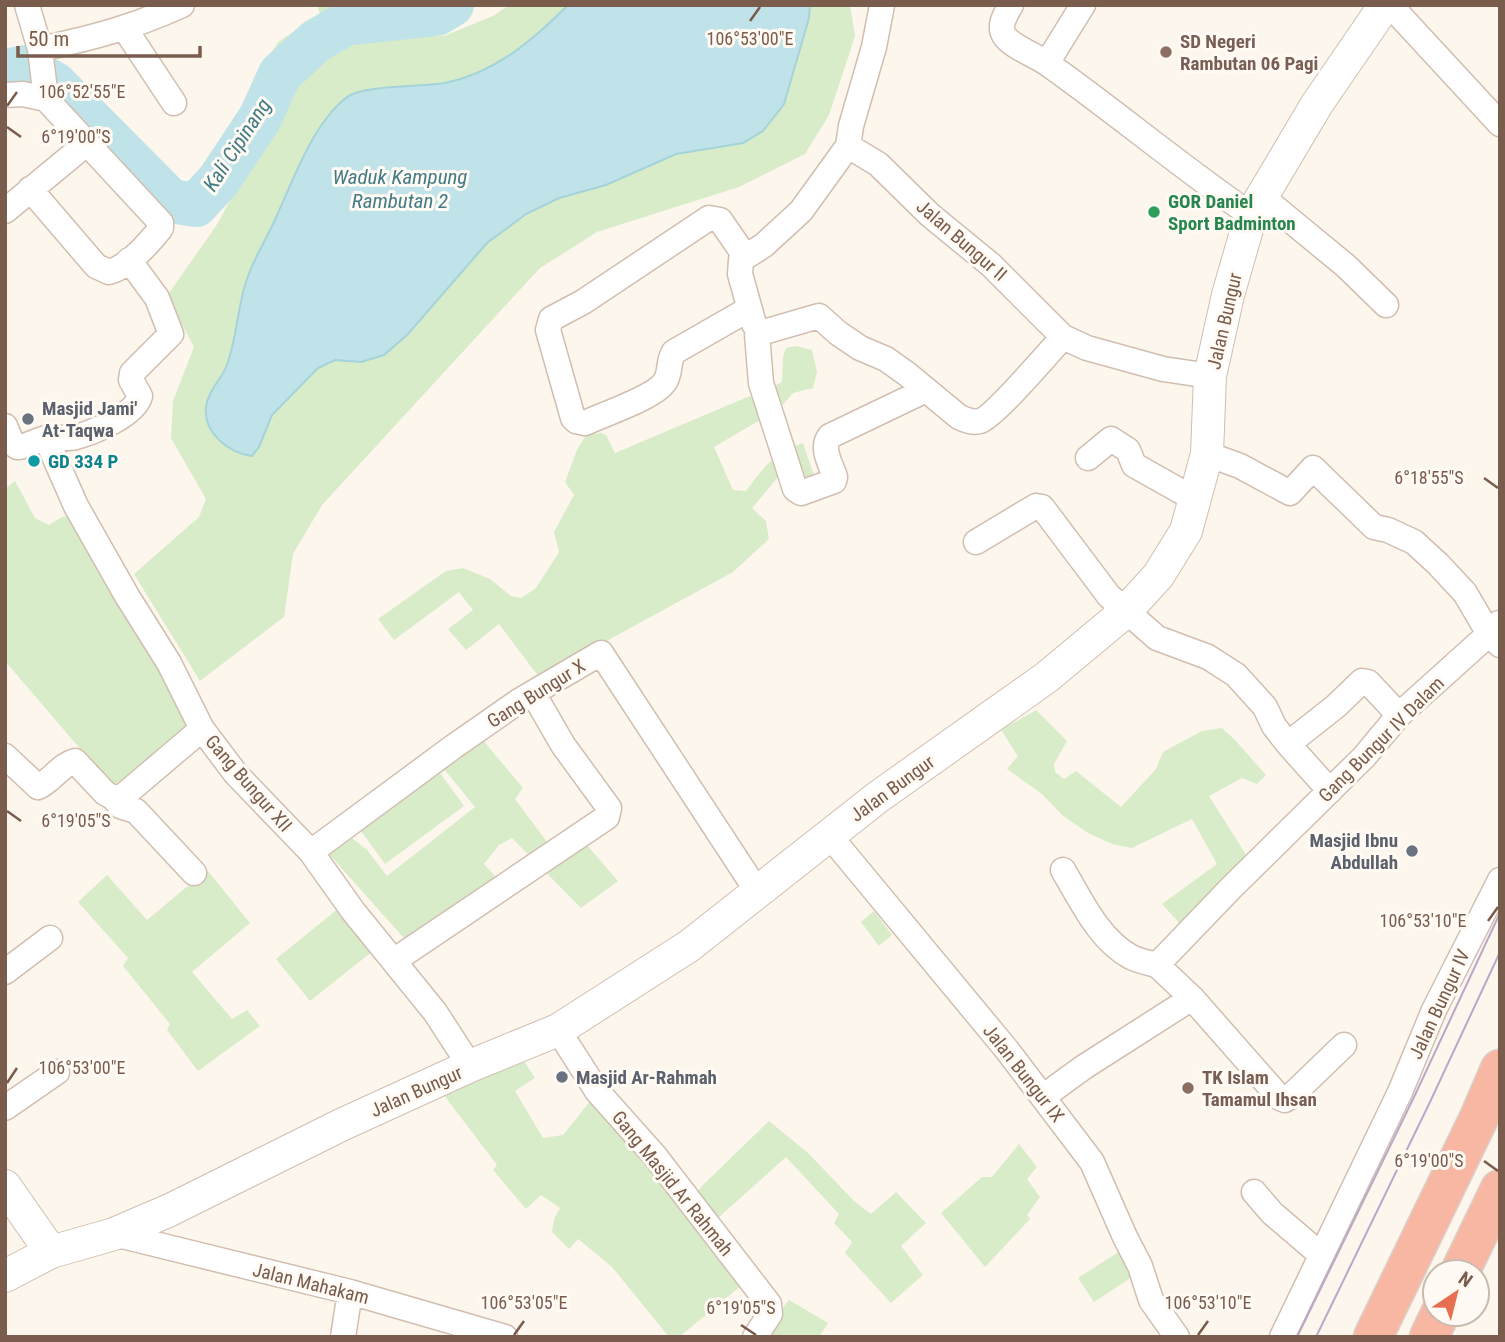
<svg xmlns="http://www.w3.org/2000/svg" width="1505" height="1342" font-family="'Roboto Condensed',sans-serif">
  <rect width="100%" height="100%" fill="#fdf6ec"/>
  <path fill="#d8ecc9" d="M317 5H430L336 19 276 62 272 52 278 42 320 14Z
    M509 5H850L855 36 829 115 805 154 739 187 597 232 540 268 322 505 293 554 284 617 200 681 134 574 199 517 206 499 171 438 173 401 194 347 167 296 216 226 287 98 329 50 366 38 444 36 493 16Z
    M796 346 812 350 817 372 813 388 793 393 779 409 714 447 733 490 746 491C763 468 774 452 803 443L815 478 808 491 784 470 752 508 766 521 769 539 733 572 612 638 542 681 499 624 466 650 448 629 473 610 459 592 394 640 378 619 446 571 463 568 490 579 511 596 521 598 536 588 559 552 554 532 574 495 565 482 577 450 586 435 601 433 606 435 615 453 776 385 782 382 783 357 786 348Z
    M15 481 35 518 49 525 62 517 68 516 193 726 188 738 112 786 5 661V489Z
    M1036 710 1067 741 1054 764 1055 772 1064 779 1076 771 1121 807 1156 769 1163 752 1202 731 1222 728 1235 740 1266 775 1257 784 1242 778 1209 796 1250 861 1182 926 1162 904 1217 864 1192 819 1132 848 1112 844 1088 833 1062 815 1042 794 1007 769 1018 756 1001 730Z
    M482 739 523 788 515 799 553 850 579 836 618 881 581 908 512 838 499 845 484 864 510 893 419 955 329 854 352 838 367 850 387 876 475 807 444 769Z
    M438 770 464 806 385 864 359 828Z
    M207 870 250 923 192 972 232 1019 247 1010 260 1026 198 1071 167 1030 170 1024 123 966 128 958 78 902 107 875 147 920Z
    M344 904 378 947 310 1001 276 959Z
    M874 911 892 935 879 946 861 922Z
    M518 1052 535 1078 515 1091 543 1138 563 1135 595 1095 742 1285 679 1337H669L612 1267 578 1239 569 1249 552 1232 554 1219 560 1208 541 1195 526 1209 493 1170 497 1165 440 1090Z
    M769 1121 808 1153 855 1202 871 1214 896 1192 926 1223 901 1246 923 1275 891 1303 845 1253 852 1242 834 1223 839 1214 786 1157 718 1218 696 1194 702 1186Z
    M1019 1144 1037 1167 1027 1179 1040 1197 1027 1215 1030 1219 985 1267 941 1213 982 1177H992Z
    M1120 1251 1135 1275 1094 1302 1078 1278Z
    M789 1300 828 1323 819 1337H760Z"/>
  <path fill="#bfe3e8" stroke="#a5d3da" stroke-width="2" d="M568 5H810L809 18 784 104 763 131 743 143 676 154 606 185 559 198 526 214 487 243 408 334 384 355 361 362 335 360 318 368 272 415 259 447 252 456C229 453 203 433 206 407 208 390 222 379 227 365 237 338 237 309 246 282 252 262 264 243 273 224 292 184 311 125 347 97 362 85 422 87 445 83 495 73 533 40 568 5Z"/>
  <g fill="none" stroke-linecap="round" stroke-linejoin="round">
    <path stroke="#bfe3e8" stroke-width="44" d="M5 71 25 67 55 84 171 201 196 205 219 180 260 118 280 74 316 41 345 24 437 14 452 5"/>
    <defs>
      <path id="minor" d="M27 5 40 49 46 99
        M1011 5C1006 14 998 25 1004 35 1010 46 1037 56 1048 64 1117 113 1181 167 1251 215
        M1390 5 1500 124
        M125 29 174 103
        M40 49C92 38 134 27 182 5
        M1047 63 1083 5
        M5 95 23 94 46 99 161 223V228C149 243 128 267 109 272L96 266 30 189
        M848 146 878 164 930 215 991 265 1063 337 1087 348 1163 369 1210 376
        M1261 196 1346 266 1386 305
        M5 211 86 144
        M745 256 720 220 709 218 583 302 551 319 548 330 573 418 576 421 585 423C604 414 653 398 664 383 672 373 667 362 674 352L749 309
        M754 324 740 274 741 260 764 245 801 211 848 146 851 126 874 47 882 5
        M926 390 830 436C820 448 831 464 835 477L834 481 801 493 795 489 761 383 757 334 819 316 838 333 860 348 886 359 907 374 959 417C966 420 972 423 980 421 994 417 1050 351 1063 337
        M5 426 12 443 17 447C28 447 37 439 48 438 58 437 67 439 76 437 94 432 135 415 140 396L131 380 132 373 171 334 157 298 129 260
        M46 438 76 506 127 596 169 663 202 729 236 774 311 852 353 911 435 1012 470 1066
        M1207 454 1240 466 1290 493 1313 468 1374 527 1388 530 1414 542 1438 564 1465 593 1489 634 1499 623
        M1088 458 1111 439 1128 450 1134 465 1196 500
        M976 542 1036 506 1042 507 1109 596 1157 638 1208 657 1236 675 1265 707 1274 726 1288 744 1336 706 1362 681 1368 682 1399 715
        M1288 744 1330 791
        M5 756 38 787C52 781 60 765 75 761L105 793 114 798 123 796 202 729
        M114 798 120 806 136 811 194 873
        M829 835 1007 1050 1092 1162 1125 1237 1140 1266 1151 1300 1177 1337
        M311 852 453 747 519 701 601 653 757 891
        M1063 870C1081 900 1099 940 1131 957 1139 961 1149 963 1157 965
        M395 960 607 817 609 808 563 745 533 693
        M5 972 50 938
        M558 1030 597 1091 655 1156 769 1304 770 1314 755 1337
        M1344 1045 1290 1097 1285 1100 1280 1098 1192 998 1157 965 1231 888 1364 757 1399 715 1489 634 1500 645
        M1044 1096 1084 1067 1192 998
        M5 1108 57 1072
        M1254 1192 1272 1213 1320 1254
        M114 1234 350 1292 505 1337
        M343 1337 350 1292
        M1282 1337 1400 1092 1434 1010 1500 880"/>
      <path id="tertiary" d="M5 1186 51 1252
        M5 1276 51 1252 114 1234 170 1210 341 1125 470 1066 558 1030 689 946 878 797 1047 677 1125 612 1158 576 1186 531 1207 454 1210 376 1228 295 1251 215 1317 104 1385 5"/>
      <path id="motorway" d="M1460 1272 1500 1189
        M1373 1337 1478 1120 1500 1069
        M1429 1337 1440 1314"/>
    </defs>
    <use href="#minor" stroke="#d1beb0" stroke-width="27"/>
    <use href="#tertiary" stroke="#d1beb0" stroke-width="34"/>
    <use href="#motorway" stroke="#dad1cd" stroke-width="41"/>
    <use href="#minor" stroke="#fff" stroke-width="24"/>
    <use href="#tertiary" stroke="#fff" stroke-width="32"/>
    <use href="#motorway" stroke="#f7b7a3" stroke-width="38"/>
    <path stroke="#b9a8c9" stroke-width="2" d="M1297 1337 1415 1095 1500 913
      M1316 1337 1430 1102 1500 952"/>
  </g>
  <path fill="none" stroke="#7a5c4d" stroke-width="2.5" d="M750 21 760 7M7 106 17 92M7 127 21 137M1484 478 1498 488M7 811 21 821M1488 921 1498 907M7 1083 17 1068M1484 1161 1498 1171M741 1325 756 1335M514 1335 524 1321M1198 1335 1208 1321"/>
  <g fill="#8d6e63" stroke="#fffaf3" stroke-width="2.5">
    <circle cx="1166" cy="52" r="7"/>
    <circle cx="1188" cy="1088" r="7"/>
  </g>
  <circle fill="#2e9e5b" stroke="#fffaf3" stroke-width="2.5" cx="1154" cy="212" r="7"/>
  <g fill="#6b7280" stroke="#fffaf3" stroke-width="2.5">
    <circle cx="28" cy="419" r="7"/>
    <circle cx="1412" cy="851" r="7"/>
    <circle cx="562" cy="1077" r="7"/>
  </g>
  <circle fill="#0f9aa8" stroke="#fffaf3" stroke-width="2.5" cx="34" cy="461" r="7"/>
  <g text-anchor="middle" stroke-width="6" stroke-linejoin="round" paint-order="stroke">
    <g font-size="19" font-weight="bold" fill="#785e54" stroke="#fffaf3" text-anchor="start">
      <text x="1180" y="48">SD Negeri<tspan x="1180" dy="22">Rambutan 06 Pagi</tspan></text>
      <text x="1202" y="1084">TK Islam<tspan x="1202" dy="22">Tamamul Ihsan</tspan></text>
    </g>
    <g font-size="19" font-weight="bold" fill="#27864d" stroke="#fffaf3" text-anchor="start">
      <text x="1168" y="208">GOR Daniel<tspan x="1168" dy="22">Sport Badminton</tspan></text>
    </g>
    <g font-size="19" fill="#7a5c4d" stroke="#fffaf3">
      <text transform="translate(962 240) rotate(41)" y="7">Jalan Bungur II</text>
      <text transform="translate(1224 321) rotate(-77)" y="7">Jalan Bungur</text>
      <text transform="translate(536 693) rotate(-32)" y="7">Gang Bungur X</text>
      <text transform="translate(1381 739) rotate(-45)" y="7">Gang Bungur IV Dalam</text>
      <text transform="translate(249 783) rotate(49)" y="7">Gang Bungur XII</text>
      <text transform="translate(892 788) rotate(-36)" y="7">Jalan Bungur</text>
      <text transform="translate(1439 1004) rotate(-65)" y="7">Jalan Bungur IV</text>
      <text transform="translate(1024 1073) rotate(52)" y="7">Jalan Bungur IX</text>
      <text transform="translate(416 1091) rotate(-24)" y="7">Jalan Bungur</text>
      <text transform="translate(673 1183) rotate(51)" y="7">Gang Masjid Ar Rahmah</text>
      <text transform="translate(311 1283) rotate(14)" y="7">Jalan Mahakam</text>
    </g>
    <g font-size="19" font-weight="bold" fill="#5b616d" stroke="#fffaf3" text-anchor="start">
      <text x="42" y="415">Masjid Jami'<tspan x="42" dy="22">At-Taqwa</tspan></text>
      <text x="1398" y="847" text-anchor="end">Masjid Ibnu<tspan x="1398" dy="22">Abdullah</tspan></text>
      <text x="576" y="1084">Masjid Ar-Rahmah</text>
    </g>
    <g font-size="19" font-weight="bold" fill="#0d838f" stroke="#fffaf3" text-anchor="start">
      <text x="48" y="468">GD 334 P</text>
    </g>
    <g font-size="21" font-style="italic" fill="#437c86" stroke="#fffaf3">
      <text transform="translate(237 145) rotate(-57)" y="7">Kali Cipinang</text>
      <text x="400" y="184">Waduk Kampung<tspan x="400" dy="24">Rambutan 2</tspan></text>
    </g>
  </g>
  <g font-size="18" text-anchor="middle" fill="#7a5c4d" stroke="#fffaf3" stroke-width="6" stroke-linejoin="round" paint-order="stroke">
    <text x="750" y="45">106°53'00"E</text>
    <text x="82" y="98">106°52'55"E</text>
    <text x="76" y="143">6°19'00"S</text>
    <text x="1429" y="484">6°18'55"S</text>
    <text x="76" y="827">6°19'05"S</text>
    <text x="1423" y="927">106°53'10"E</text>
    <text x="82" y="1074">106°53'00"E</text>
    <text x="1429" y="1167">6°19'00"S</text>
    <text x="524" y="1309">106°53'05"E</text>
    <text x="1208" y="1309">106°53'10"E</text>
    <text x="741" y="1314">6°19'05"S</text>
  </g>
  <rect width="1505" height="1342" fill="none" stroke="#7a5c4d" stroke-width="14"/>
  <g transform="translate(1456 1293) rotate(35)"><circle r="33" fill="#fffaf3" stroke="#cabbb1" stroke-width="2"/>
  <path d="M0-5L12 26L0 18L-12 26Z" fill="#e76f51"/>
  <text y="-10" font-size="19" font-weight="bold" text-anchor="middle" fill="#7a5c4d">N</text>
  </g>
  <path d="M18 46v10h182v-10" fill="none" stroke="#7a5c4d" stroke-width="3.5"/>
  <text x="28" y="46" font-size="21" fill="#7a5c4d" stroke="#fffaf3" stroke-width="5" paint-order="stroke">50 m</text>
</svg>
